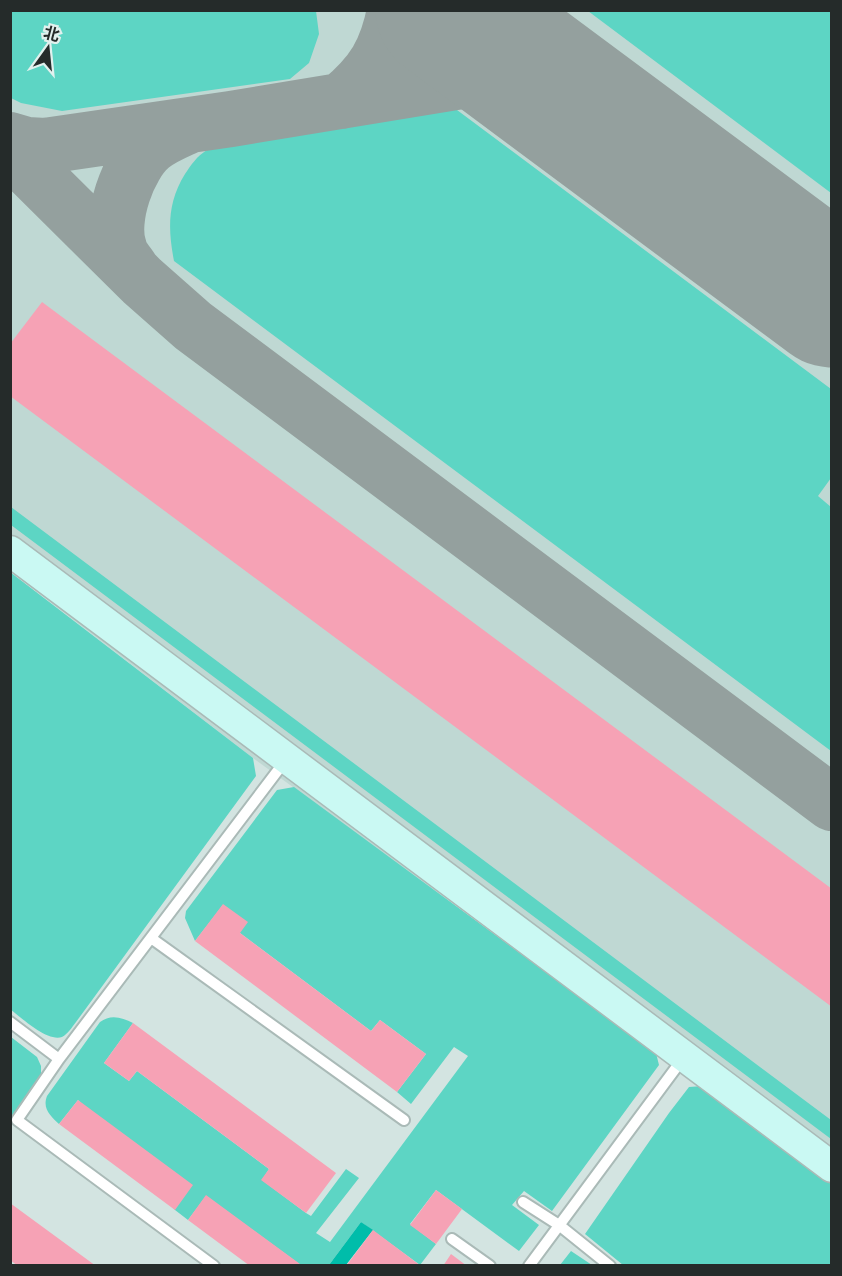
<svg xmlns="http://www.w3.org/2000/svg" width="842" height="1276" font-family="'Archivo Narrow','Noto Sans SC',sans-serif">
  <rect width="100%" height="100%" fill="#d3e4e1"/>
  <path fill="#bfd8d3" d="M10 11H831V1183L703 1086 253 758 11 572Z"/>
  <path fill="#5dd5c4" d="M10 11H316L319 34 309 63 290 79 62 111 21 103 11 98Z
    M588 11H831V193Z
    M433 108 457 110 831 389V478L818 496 831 507V751L174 261C168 230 167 203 185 174 191 165 197 156 207 150 214 146 222 144 229 141Z
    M11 507 831 1120V1139L11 525Z
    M10 572 253 758 256 776 76 1022C72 1027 68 1034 62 1037 47 1042 22 1018 11 1010Z
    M294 787 656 1053 659 1065 552 1211 524 1191 512 1205 539 1225 519 1251 436 1190 410 1224 436 1244 420 1265 361 1222 329 1265 302 1266 206 1196 188 1220 175 1210 78 1100 59 1124C51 1116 42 1109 47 1096L100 1022C110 1014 122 1017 133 1023L104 1063 129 1081 137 1071 269 1169 262 1180 306 1213 311 1216 346 1169 359 1178 316 1233 330 1242 468 1056 454 1047 411 1104 397 1092 426 1054 380 1020 371 1031 240 933 223 905 195 941 185 918 186 911 277 790Z
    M11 1037 37 1057 41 1066V1075L11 1118Z
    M703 1086 831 1183V1265H623L585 1234 669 1113 689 1087Z
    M571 1251 592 1265H560Z"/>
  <path fill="#00bdaa" d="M361 1222 373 1230 346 1265H329Z"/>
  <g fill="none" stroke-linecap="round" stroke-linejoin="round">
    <path stroke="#94a09e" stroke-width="56" d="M341 101C373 74 387 52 395 10
      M10 140 27 145 45 146 231 119 504 74C532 76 538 77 559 94
      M10 150 142 281 193 326 832 803
      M133 272C129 265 121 257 119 248 109 219 128 165 151 146 162 137 175 132 188 126"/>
    <path stroke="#94a09e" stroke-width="141" d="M446 10 832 297"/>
  </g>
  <path fill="#f6a2b5" d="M42 302 832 889V1007L10 396V344Z
    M223 904 248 922 240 933 371 1031 380 1020 426 1054 397 1092 195 941Z
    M133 1023 336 1173 306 1213 261 1180 269 1169 137 1071 129 1081 104 1063Z
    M78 1100 193 1185 175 1210 59 1124Z
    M436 1190 462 1209 436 1244 410 1225Z
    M206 1195 300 1264 299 1266H250L188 1220Z
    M10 1203 96 1266H18L10 1260Z
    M373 1230 421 1266H346Z
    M451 1254 467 1266H443Z"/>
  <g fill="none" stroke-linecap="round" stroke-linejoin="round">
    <defs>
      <path id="lane" d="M151 938 404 1120
        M10 1022 59 1059
        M523 1202 559 1225 610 1266
        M452 1239 490 1266
        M214 1266 17 1120 59 1059 285 761
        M529 1266 684 1057"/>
      <path id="secondary" d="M10 551 832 1167"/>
    </defs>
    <use href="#lane" stroke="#aabab7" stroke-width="14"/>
    <use href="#secondary" stroke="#aabab7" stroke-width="33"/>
    <use href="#lane" stroke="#fff" stroke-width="10"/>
    <use href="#secondary" stroke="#caf9f3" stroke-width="30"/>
  </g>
  <rect width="842" height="1276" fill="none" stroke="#252b2a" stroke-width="24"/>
  <g transform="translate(48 48) rotate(15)" stroke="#e1f1ee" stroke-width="4.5" paint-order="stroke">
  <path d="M0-4.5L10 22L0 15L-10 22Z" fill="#252b2a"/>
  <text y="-9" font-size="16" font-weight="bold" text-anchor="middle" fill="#252b2a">北</text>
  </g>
</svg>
